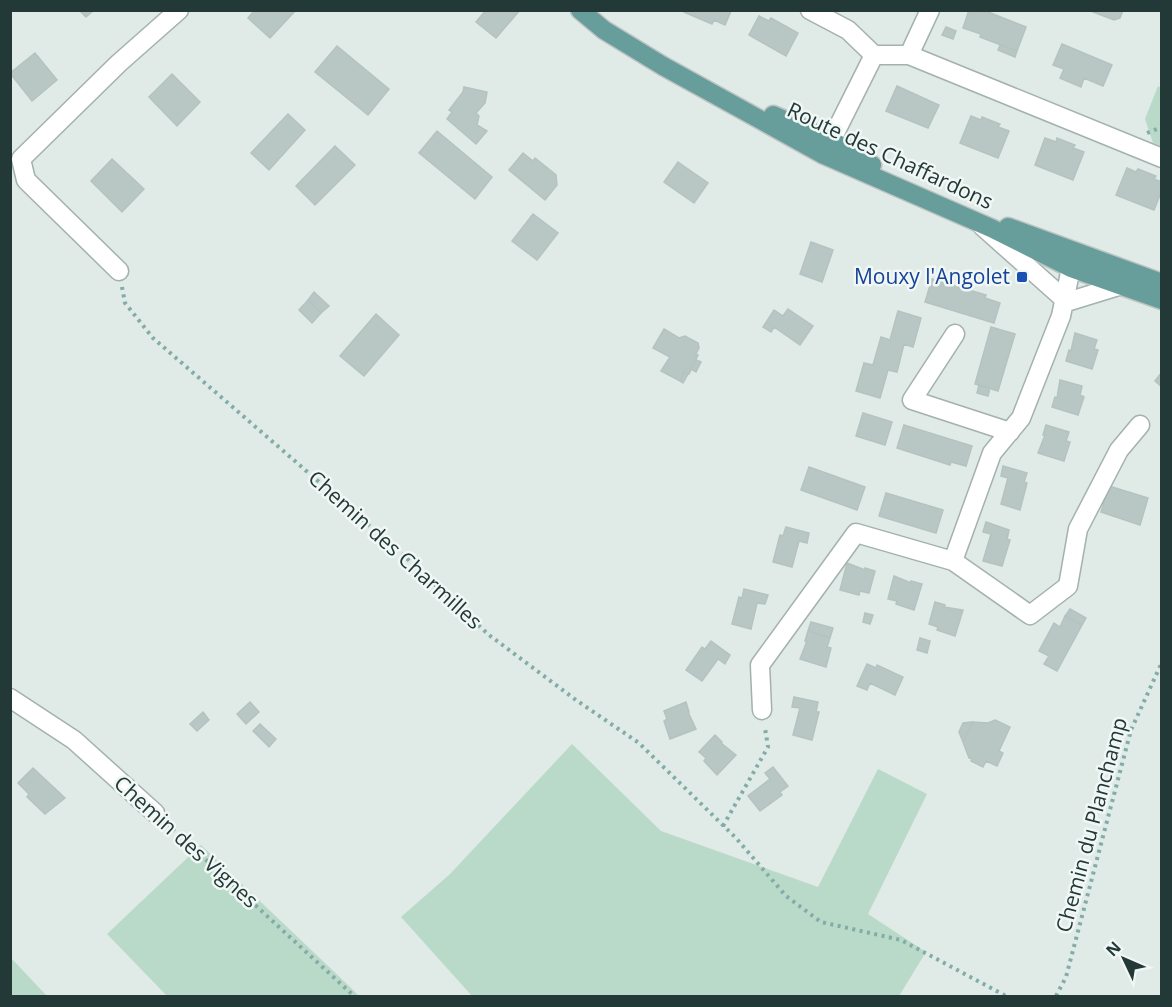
<svg xmlns="http://www.w3.org/2000/svg" width="1172" height="1007" font-family="'Open Sans',sans-serif">
  <rect width="100%" height="100%" fill="#e0eae7"/>
  <path fill="#badac9" d="M1158 86 1161 88V146L1153 143 1145 119Z
    M572 744 661 831 818 887 878 769 927 794 868 914 926 952 899 996H472L401 917 450 874Z
    M201 845 348 985 359 996H167L107 934Z
    M10 958H11L47 996H11Z"/>
  <path fill="#b9c7c4" stroke="#b3c3c0" stroke-width="1.5" d="M79 10H94L86 17Z
    M255 10H296L270 38 248 18Z
    M486 10H520L496 38 476 22Z
    M685 10H729L731 11 725 25 714 20 712 24 684 12Z
    M969 10H983L1026 27 1017 51 980 37 981 34 963 28Z
    M1088 10H1123L1120 18 1114 20Z
    M759 16 769 21 771 18 798 33 786 56 749 35Z
    M946 27 956 31 953 39 942 35Z
    M1062 44 1112 65 1103 86 1084 78 1081 87 1060 78 1064 69 1053 65Z
    M1000 45 1017 51 1015 57 998 50Z
    M337 46 389 89 368 115 315 72Z
    M35 53 57 80 32 101 10 73Z
    M172 74 200 102 177 126 149 97Z
    M897 86 939 105 928 128 886 111Z
    M464 87 487 92 485 103 476 113 479 116 477 125 487 131 476 144 447 119 452 112 449 110 463 92Z
    M288 114 305 130 269 170 251 153Z
    M971 116 981 120 982 117 1000 124 998 127 1009 131 998 158 960 143Z
    M437 131 492 177 475 199 419 153Z
    M1045 138 1056 142 1057 138 1075 145 1073 148 1084 152 1073 180 1035 165Z
    M335 146 355 165 315 205 296 186Z
    M523 153 533 161 535 158 556 175 557 185 545 200 509 170Z
    M112 159 144 189 122 212 91 181Z
    M678 162 708 183 694 203 664 182Z
    M1127 168 1136 172 1138 169 1156 176 1154 179 1162 182V190L1154 210 1116 195Z
    M533 214 558 233 537 260 512 241Z
    M811 242 833 250 822 282 800 274Z
    M932 279 986 295 985 298 1000 303 994 323 925 302Z
    M314 292 329 306 321 313 308 300Z
    M308 300 321 313 312 323 299 310Z
    M788 309 813 326 800 345 774 327 771 332 763 327 774 310 783 316Z
    M898 311 921 318 913 347 904 344 897 372 888 370 880 398 856 391 864 363 873 365 881 337 890 340Z
    M376 314 399 335 364 376 340 356Z
    M991 327 1015 334 998 391 975 384Z
    M664 329 679 338 685 336 698 343 699 348 696 354 698 355 689 374 684 372 680 381 661 371 670 357 653 348Z
    M1075 333 1097 340 1094 349 1098 350 1092 369 1066 361 1069 350 1071 351Z
    M696 360 701 362 696 372 691 369Z
    M684 372 688 374 683 383 680 381Z
    M1162 372V387L1155 381Z
    M1060 380 1082 386 1080 395 1084 397 1078 415 1052 407 1055 397 1057 398Z
    M979 385 990 388 988 396 977 393Z
    M863 413 892 422 885 445 856 436Z
    M904 425 972 446 966 466 951 462 950 465 897 448Z
    M1046 425 1069 432 1066 441 1070 442 1064 461 1038 453 1045 435H1043Z
    M1003 466 1027 473 1024 482 1027 483 1020 510 1001 504 1008 478 1001 476Z
    M809 467 865 487 857 510 801 490Z
    M1109 486 1148 498 1140 525 1101 512Z
    M886 493 943 510 936 533 879 516Z
    M986 522 1009 530 1007 539 1010 540 1002 566 983 561 991 534 983 532Z
    M786 527 809 533 807 543 799 541 792 567 773 562 780 535 783 536Z
    M847 563 865 570V568L875 571 869 593 860 591 859 595 840 590Z
    M894 576 911 583V581L922 584 914 610 896 604 897 601 888 599Z
    M744 589 768 595 765 604 757 603 751 629 732 624 739 597 742 598Z
    M935 602 945 605 944 607 963 610 955 636 937 630 938 627 929 624Z
    M1070 609 1086 618 1082 625 1065 616Z
    M865 613 873 615 870 624 863 622Z
    M1065 616 1082 625 1057 671 1044 664 1049 656 1039 651 1054 623 1060 627Z
    M811 622 833 628 830 638 808 631Z
    M808 631 830 638 827 647 831 648 826 667 800 659 807 641H805Z
    M920 638 930 641 927 653 917 650Z
    M711 641 730 655 725 664 718 659 702 681 686 670 702 647 705 649Z
    M867 664 876 668 877 665 903 677 895 695 870 683 867 690 857 686Z
    M794 697 818 702 816 712H819L812 740 793 735 800 708 792 707Z
    M250 702 259 712 246 724 237 714Z
    M686 702 689 712H688L696 729 670 739 664 721 667 719 664 711Z
    M203 712 209 720 197 731 190 724Z
    M995 720 1010 727 999 751 1003 753 997 766 986 761 983 767 971 761 972 759 969 758 963 742 973 722 988 723Z
    M973 722 963 742 959 732 963 723Z
    M260 724 276 739 269 747 253 731Z
    M715 735 722 742 721 743 736 755 717 775 704 761 706 758 699 752Z
    M773 767 788 786 780 792 782 795 760 811 748 796 770 779 765 773Z
    M33 768 65 798 45 814 27 797 29 794 18 783Z"/>
  <g fill="none" stroke-linecap="round" stroke-linejoin="round">
    <defs>
      <path id="minor" d="M810 10 848 30 874 55
        M909 55 1162 158
        M825 153 874 55H909L930 10
        M982 226 1064 299 1070 301 1122 285
        M119 271 26 180 21 159 119 63 179 10
        M955 334 912 400 1010 432
        M953 561 1030 615 1068 586 1078 529 1119 450 1140 425
        M10 698 74 740 155 813
        M762 710 760 665 856 533 953 561 992 453 1021 418 1061 316 1071 268H1087"/>
      <path id="major" d="M580 10 604 30 663 66 824 155 991 228 1071 268 1162 300
        M773 115 831 140 872 165
        M1008 227 1162 283"/>
    </defs>
    <use href="#minor" stroke="#a3b1af" stroke-width="21"/>
    <use href="#major" stroke="#bdc4c3" stroke-width="21"/>
    <path stroke="#82aca7" stroke-width="4" stroke-dasharray="3 4.5" stroke-linecap="butt" d="M1147 133 1162 127
      M122 287 125 303 153 338 401 553 489 635 576 700 639 743 736 838 786 896 821 922 901 940 1006 996
      M167 824 354 996
      M723 826 768 747 765 728
      M1056 996 1066 977 1131 730 1162 662"/>
    <use href="#minor" stroke="#fff" stroke-width="18"/>
    <use href="#major" stroke="#679d9a" stroke-width="18"/>
  </g>
  <rect fill="#1a4fb4" stroke="#f0f7f5" stroke-width="2" x="1016" y="271" width="12" height="12" rx="3"/>
  <g text-anchor="middle" stroke-width="5" stroke-linejoin="round" paint-order="stroke">
    <g font-size="21" fill="#223937" stroke="#f0f7f5">
      <text transform="translate(890 156) rotate(25)" y="7">Route des Chaffardons</text>
      <text transform="translate(395 550) rotate(42)" y="7">Chemin des Charmilles</text>
      <text transform="translate(1092 825) rotate(-75)" y="7">Chemin du Planchamp</text>
      <text transform="translate(186 842) rotate(42)" y="7">Chemin des Vignes</text>
    </g>
    <g font-size="21" fill="#164399" stroke="#f0f7f5" text-anchor="end">
      <text x="1010" y="284">Mouxy l'Angolet</text>
    </g>
  </g>
  <rect width="1172" height="1007" fill="none" stroke="#223937" stroke-width="24"/>
  <g transform="translate(1124 959) rotate(314)" stroke="#f0f7f5" stroke-width="4.5" paint-order="stroke">
  <path d="M0-4.5L10 22L0 15L-10 22Z" fill="#223937"/>
  <text y="-9" font-size="16" font-weight="bold" text-anchor="middle" fill="#223937">N</text>
  </g>
</svg>
